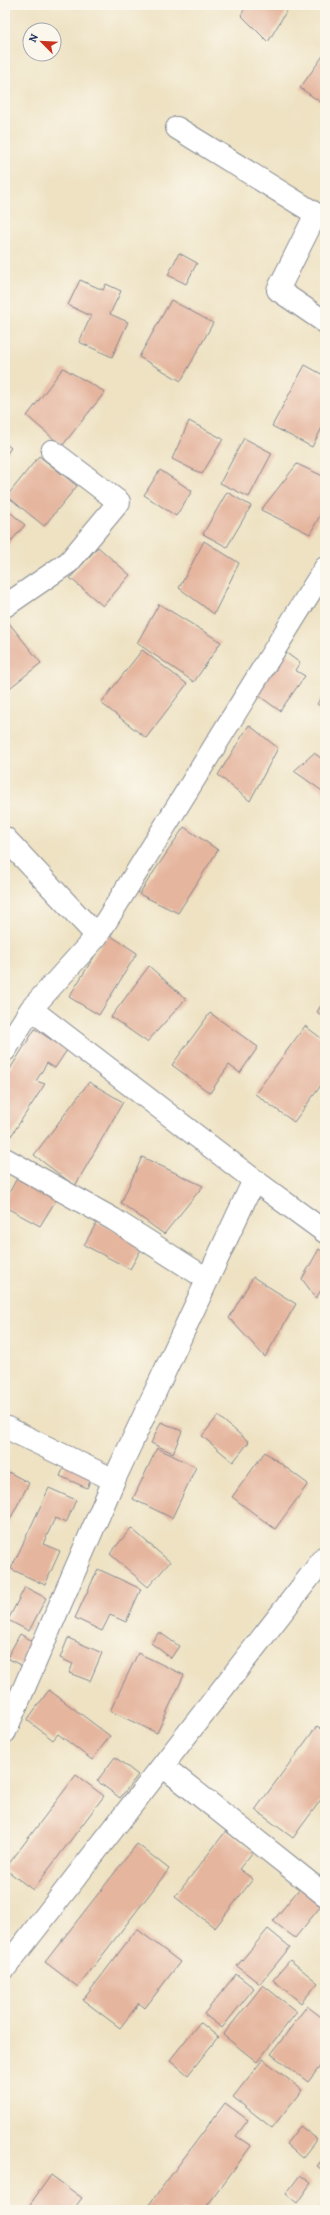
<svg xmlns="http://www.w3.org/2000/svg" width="330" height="2215" font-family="Alegreya,serif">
  <rect width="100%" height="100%" fill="#fbf7ec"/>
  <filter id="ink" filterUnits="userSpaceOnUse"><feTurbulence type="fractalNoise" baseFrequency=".025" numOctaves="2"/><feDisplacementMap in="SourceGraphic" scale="8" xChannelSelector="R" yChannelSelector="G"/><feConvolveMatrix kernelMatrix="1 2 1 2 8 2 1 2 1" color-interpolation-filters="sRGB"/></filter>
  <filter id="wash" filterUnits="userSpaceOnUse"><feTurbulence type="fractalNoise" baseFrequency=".012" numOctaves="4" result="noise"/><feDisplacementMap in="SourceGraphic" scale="16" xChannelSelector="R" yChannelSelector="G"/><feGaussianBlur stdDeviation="0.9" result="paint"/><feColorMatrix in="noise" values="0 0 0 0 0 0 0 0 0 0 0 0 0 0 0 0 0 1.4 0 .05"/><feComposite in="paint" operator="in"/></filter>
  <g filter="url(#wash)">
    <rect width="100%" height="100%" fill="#eee2c3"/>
    <g id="blocks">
      <path fill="#e5b59e" d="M247 5H290L268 42 241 15Z
        M313 5H325V11Z
        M325 53V105L300 88Z
        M179 253 197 263 186 284 168 275Z
        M80 280 103 290 106 284 121 291 110 314 128 322 112 357 79 342 91 316 68 305Z
        M171 300 213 323 181 381 139 357Z
        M305 365 325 376V422L312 447 272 426Z
        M63 368 105 392 62 446 27 416Z
        M189 421 223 439 202 474 172 459Z
        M244 438 272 453 249 497 220 483Z
        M5 443 11 448 5 456Z
        M39 456 77 486 44 526 7 496Z
        M297 464 325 477V506L310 534 261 510Z
        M160 470 192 491 176 516 144 495Z
        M227 492 251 506 227 547 203 534Z
        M5 508 25 525 5 548Z
        M204 541 239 563 214 614 179 588Z
        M98 547 130 575 103 606 70 578Z
        M159 604 221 642 194 682 137 643Z
        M5 618 41 663 6 691 5 690Z
        M142 650 187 684 146 738 101 703Z
        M285 652 300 663 295 670 305 676 280 711 255 693Z
        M325 693V710L317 704Z
        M249 725 278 748 250 801 218 775Z
        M314 753 325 761V793L294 771Z
        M184 827 218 850 178 913 139 894Z
        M108 934 137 953 99 1015 69 997Z
        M149 966 186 999 147 1042 111 1017Z
        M325 999V1019L317 1012Z
        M210 1013 258 1047 240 1073 229 1065 210 1093 172 1065Z
        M305 1026 325 1041V1080L294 1122 255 1094Z
        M35 1029 67 1050 55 1068 47 1063 36 1081 45 1084 11 1136 5 1133V1077Z
        M89 1082 123 1102 75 1186 34 1155Z
        M142 1157 203 1186 164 1234 121 1203Z
        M17 1178 56 1200 40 1226 5 1207V1201Z
        M97 1222 143 1246 130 1269 84 1245Z
        M319 1249 325 1253V1284L316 1298 302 1279Z
        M253 1277 296 1304 265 1357 229 1318Z
        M218 1416 249 1442 233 1462 202 1436Z
        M161 1422 182 1431 173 1453 151 1443Z
        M157 1448 196 1467 172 1518 133 1499Z
        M265 1452 308 1484 275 1529 232 1497Z
        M67 1461 94 1473 87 1488 60 1476Z
        M5 1470 29 1483 5 1529Z
        M49 1488 76 1500 66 1523 55 1518 43 1544 60 1551 45 1585 11 1569Z
        M131 1528 170 1562 148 1587 110 1554Z
        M98 1569 141 1589 126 1622 110 1615 102 1631 75 1618Z
        M25 1587 46 1598 29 1631 8 1620Z
        M159 1632 179 1646 171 1658 151 1643Z
        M20 1634 38 1644 26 1668 7 1658Z
        M68 1638 102 1653 90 1681 69 1673 73 1664 60 1658Z
        M138 1653 184 1675 157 1733 110 1711Z
        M49 1690 110 1736 92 1760 58 1734 53 1740 27 1720Z
        M317 1726 325 1731V1794L293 1838 255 1810Z
        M115 1757 138 1775 120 1798 97 1781Z
        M76 1775 104 1796 33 1890 5 1869Z
        M226 1831 253 1852 239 1869 253 1879 215 1928 175 1897Z
        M137 1844 169 1869 78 1987 45 1962Z
        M304 1883 325 1901 295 1938 273 1921Z
        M137 1929 180 1962 145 2008 139 2003 120 2028 83 2000Z
        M268 1929 290 1947 260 1984 237 1966Z
        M290 1960 318 1983 301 2003 273 1980Z
        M236 1974 254 1988 222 2028 204 2014Z
        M263 1985 297 2012 257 2062 223 2035Z
        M307 2006 325 2020V2060L308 2082 271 2054Z
        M200 2022 218 2037 188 2075 170 2060Z
        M263 2059 302 2090 272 2128 233 2097Z
        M225 2103 248 2120 236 2136 251 2146 204 2210H145Z
        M300 2126 317 2139 302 2158 286 2144Z
        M325 2156V2172L317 2166Z
        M51 2175 82 2198 73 2210H26Z
        M300 2175 311 2183 297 2203 286 2194Z
        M324 2202 325 2210H318Z"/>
    </g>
  </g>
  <g filter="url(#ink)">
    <use href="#blocks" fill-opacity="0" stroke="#848890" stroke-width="1"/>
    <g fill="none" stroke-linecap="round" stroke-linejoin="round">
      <defs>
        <path id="minor" d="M177 128 316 214 278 290 325 322
          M5 606 69 562 119 502 52 451
          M5 838 97 936
          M31 1009 254 1180 325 1232
          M5 1050 31 1009 97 936 325 568
          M5 1159 113 1219 207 1279
          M5 1427 114 1480
          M5 1732 114 1480 254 1180
          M164 1767 325 1895
          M5 1968 325 1557"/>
      </defs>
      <use href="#minor" stroke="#848890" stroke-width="24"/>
      <use href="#minor" stroke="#fff" stroke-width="22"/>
    </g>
  </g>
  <rect width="330" height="2215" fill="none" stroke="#fbf7ec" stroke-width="20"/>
  <g transform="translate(42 42) rotate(294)"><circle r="19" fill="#fbf7ec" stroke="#a1a7b3"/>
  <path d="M0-3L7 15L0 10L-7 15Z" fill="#c8321e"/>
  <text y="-6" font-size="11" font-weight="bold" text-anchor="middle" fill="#1b2f5e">N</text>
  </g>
</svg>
